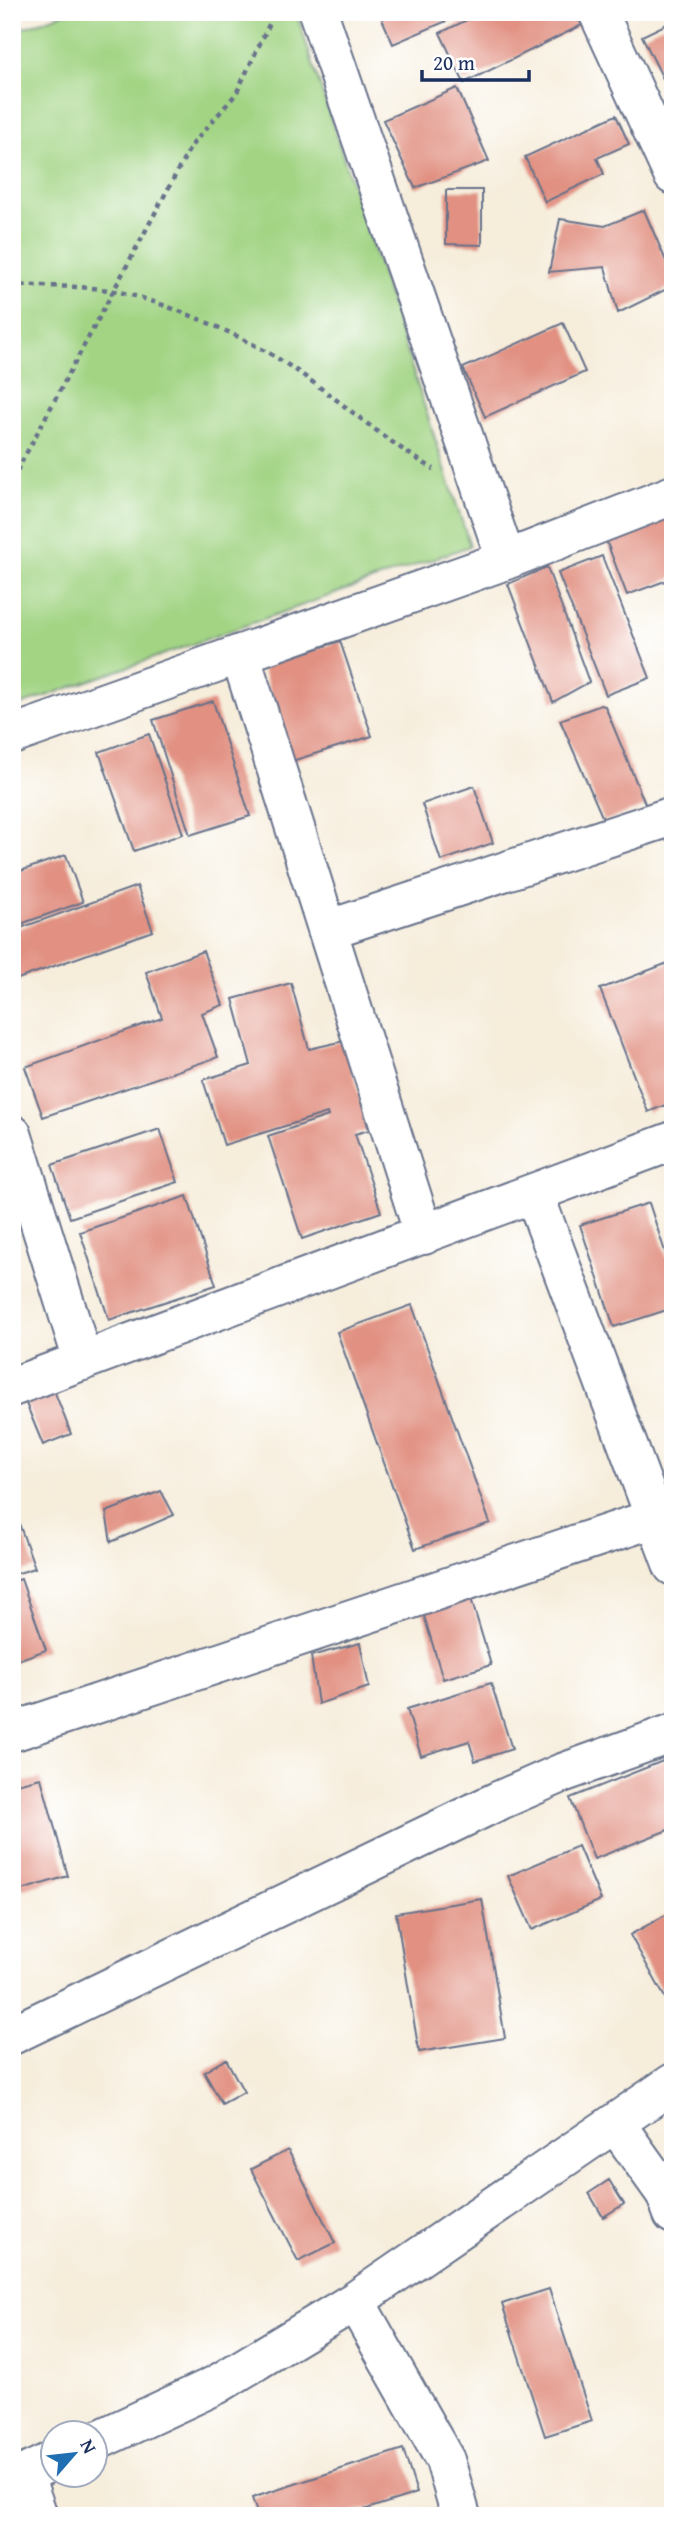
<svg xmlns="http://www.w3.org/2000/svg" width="685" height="2528" font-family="'Gentium Book Plus',serif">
  <rect width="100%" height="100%" fill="#fff"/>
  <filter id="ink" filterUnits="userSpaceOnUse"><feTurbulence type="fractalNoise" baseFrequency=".0143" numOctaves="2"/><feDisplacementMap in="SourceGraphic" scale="14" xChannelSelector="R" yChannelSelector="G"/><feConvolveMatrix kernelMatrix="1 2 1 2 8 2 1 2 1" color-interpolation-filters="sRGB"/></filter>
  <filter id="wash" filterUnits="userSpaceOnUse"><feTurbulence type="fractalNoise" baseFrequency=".00686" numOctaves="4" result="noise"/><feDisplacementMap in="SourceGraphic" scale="28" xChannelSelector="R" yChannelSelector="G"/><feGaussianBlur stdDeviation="1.57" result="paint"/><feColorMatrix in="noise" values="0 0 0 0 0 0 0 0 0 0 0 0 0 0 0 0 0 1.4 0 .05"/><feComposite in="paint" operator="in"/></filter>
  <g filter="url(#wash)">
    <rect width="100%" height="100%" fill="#f6eddb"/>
    <path fill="#a2d484" stroke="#5e8271" stroke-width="2" d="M68 12H296L470 546 12 708V32Z"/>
    <g id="blocks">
      <path fill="#e19081" d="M379 12H446L449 20 393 44Z
        M483 12H575L582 25 464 83 440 33Z
        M673 21V87L668 89 642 36Z
        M457 88 489 161 415 188 383 120Z
        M616 115 629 144 597 158 604 174 545 202 525 157Z
        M446 190H482V245L446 244Z
        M644 210 673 277V286L618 313 605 267 549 272 560 219 605 226Z
        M563 323 585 372 485 417 463 368Z
        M673 515V578L627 595 606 540Z
        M602 556 650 678 606 695 558 573Z
        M547 567 589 682 553 702 508 584Z
        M340 641 372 736 292 761 262 667Z
        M213 701 250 816 190 835 153 720Z
        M601 705 605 706 646 806 604 821 560 720Z
        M149 734 183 834 134 851 99 752Z
        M474 786 493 843 441 861 422 804Z
        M66 855 83 902 12 927V874Z
        M137 886 153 931 12 981V931Z
        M203 951 223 1005 202 1013 218 1057 43 1117 25 1067 162 1018 146 972Z
        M673 961V1102L648 1112 600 989Z
        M291 983 309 1049 344 1041 369 1130 355 1134 381 1212 302 1239 268 1136 328 1116 327 1113 224 1145 203 1080 251 1065 233 999Z
        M160 1129 178 1182 70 1218 52 1165Z
        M187 1196 216 1285 109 1320 80 1232Z
        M649 1203 673 1276V1308L614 1327 580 1225Z
        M412 1305 490 1523 415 1549 337 1332Z
        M54 1390 71 1434 43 1445 25 1401Z
        M161 1491 174 1515 111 1542 106 1512Z
        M12 1504 35 1568 12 1575Z
        M21 1579 46 1650 12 1662V1582Z
        M470 1595 491 1665 443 1679 422 1609Z
        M360 1643 369 1687 318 1704 311 1656Z
        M491 1683 512 1749 475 1761 469 1741 421 1756 407 1709Z
        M673 1757V1828L594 1859 570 1798Z
        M41 1778 68 1876 12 1893V1785Z
        M578 1846 601 1900 532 1930 508 1876Z
        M482 1899 505 2038 419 2052 396 1913Z
        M673 1911V2012L630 1935Z
        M226 2059 244 2092 222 2104 204 2072Z
        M288 2150 335 2243 298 2261 251 2169Z
        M609 2180 624 2204 603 2217 589 2193Z
        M549 2289 592 2421 545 2436 502 2304Z
        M403 2449 417 2493 345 2516H258L252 2498Z"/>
    </g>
  </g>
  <g filter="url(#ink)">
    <use href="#blocks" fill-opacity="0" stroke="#68728a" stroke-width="2"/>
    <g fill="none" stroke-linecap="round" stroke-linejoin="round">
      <defs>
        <path id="minor" d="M318 12 506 560
          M598 12 673 175
          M240 654 424 1235
          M12 735 506 560 673 495
          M327 930 673 816
          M12 1134 83 1361
          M534 1194 673 1566
          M12 1387 673 1141
          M12 1732 655 1518
          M12 2035 498 1801 562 1773 673 1733
          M615 2123 665 2193 673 2214
          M355 2301 445 2460 461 2516
          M94 2442 216 2385 355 2301 673 2083
          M24 2475 38 2516
          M12 2480 52 2461"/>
      </defs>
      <use href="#minor" stroke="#68728a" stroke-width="42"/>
      <path stroke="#68728a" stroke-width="4.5" stroke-dasharray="5 5" stroke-linecap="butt" d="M12 285C45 287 81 285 114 291 160 300 237 333 277 358 332 392 379 438 434 469
        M12 480 191 146 236 94 275 12"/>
      <use href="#minor" stroke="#fff" stroke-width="38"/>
    </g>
  </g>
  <rect width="685" height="2528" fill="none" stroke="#fff" stroke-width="42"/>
  <g transform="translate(74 2454) rotate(62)"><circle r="33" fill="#ffffff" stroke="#a4acbf" stroke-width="2"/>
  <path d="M0-5L12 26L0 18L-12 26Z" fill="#1f6fb2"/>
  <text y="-10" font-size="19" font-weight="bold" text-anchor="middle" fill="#1b2f5e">N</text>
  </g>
  <path d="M422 70v10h107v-10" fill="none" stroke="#1b2f5e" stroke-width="3.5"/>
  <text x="433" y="70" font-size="21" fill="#1b2f5e" stroke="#ffffff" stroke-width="5" paint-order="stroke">20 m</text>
</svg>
